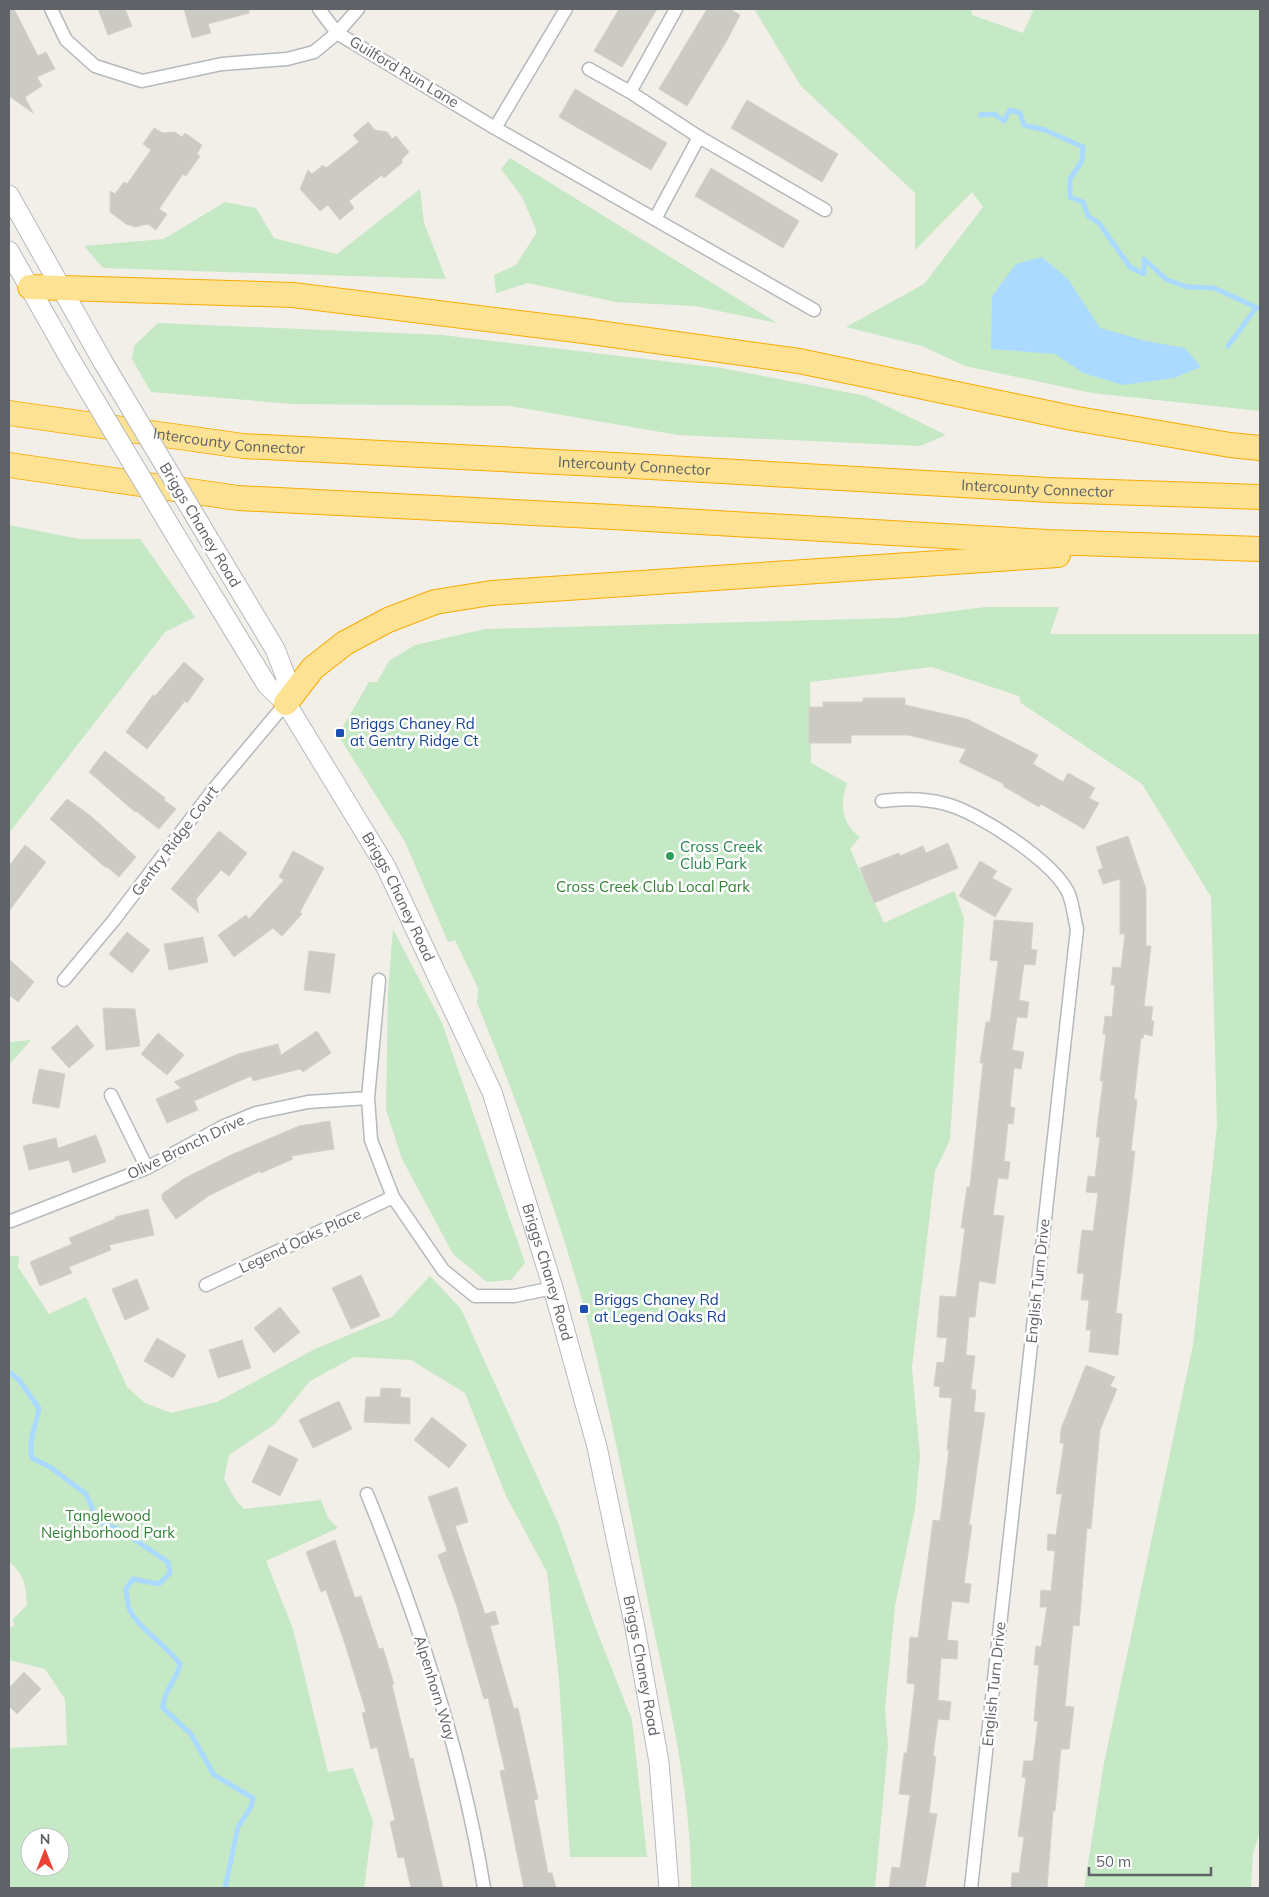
<svg xmlns="http://www.w3.org/2000/svg" width="1269" height="1897" font-family="Mulish,sans-serif">
  <rect width="100%" height="100%" fill="#f1efe8"/>
  <path fill="#c5e8c5" fill-rule="evenodd" d="M754 9H971L972 15 1023 33 1034 9H1260V411L1092 393 965 366 922 346 846 327 924 284 983 207 972 192 915 250V193L801 86Z
    M510 158 777 323 695 306 616 302 528 283 496 293 494 275 516 265 537 232 522 197 501 169Z
    M420 189 424 223 446 279 103 268 84 246 164 239 225 202 256 208 274 238 337 254Z
    M158 323 442 335 722 368 866 396 946 435 920 446 678 435 510 406 293 404 151 392 132 359 134 346Z
    M9 525 79 539H140L195 617 165 632 9 833Z
    M985 607H1059L1050 634H1260V1833L1253 1853 1251 1888H1084L1104 1763 1193 1345 1217 1126 1211 897 1142 784 1021 703 1019 696 932 667 810 682 811 763 847 783C840 804 841 823 860 837L850 849 884 923 954 891 964 918 950 1140 935 1171 912 1367 920 1456 915 1509 895 1606 885 1709 888 1745 875 1888H691C692 1793 668 1699 649 1607 628 1503 609 1399 581 1297 553 1197 516 1099 477 1003L478 988 455 940 448 942 405 842 338 735 369 682H377L389 661 415 645 485 629 898 618Z
    M393 929 442 1023 525 1263 511 1280 487 1282 453 1254 402 1159 386 1110 388 991Z
    M31 1040 9 1065V1042Z
    M9 1256H19L18 1267 49 1314 86 1297 127 1387 145 1403 171 1413 217 1402 315 1349 392 1317 430 1276 461 1309 559 1525 594 1624 632 1720 647 1857H570L559 1679 547 1572 506 1496 465 1393 411 1360 354 1357 310 1381 275 1424 229 1455 224 1479 235 1499 244 1509 321 1500 328 1518 338 1528 266 1561 293 1629 328 1772 353 1768 373 1821 364 1888H9V1748L67 1745 65 1699 45 1669 9 1660V1628L15 1625 12 1620 27 1605C26 1587 25 1574 9 1562ZM30 1837H60V1867H30Z"/>
  <path fill="#aadaff" d="M1042 257 1068 279 1100 328 1146 341 1185 348 1201 367 1174 378 1123 385 1083 373 1055 354 991 349 992 296 1016 264Z"/>
  <g fill="none" stroke-linecap="round" stroke-linejoin="round">
    <path stroke="#aadaff" stroke-width="5" d="M980 115 994 114 1004 121 1010 110 1020 113 1024 125 1045 130 1083 147 1082 161 1070 179V197L1083 202 1088 216 1099 223 1130 267 1144 274V259L1167 280 1188 287 1214 288 1260 309
      M1228 346 1256 308
      M9 1372 19 1380 39 1408C36 1428 28 1438 32 1458L50 1467 86 1494 98 1521 120 1530 168 1562 170 1573 159 1584 133 1579 126 1589C127 1595 127 1603 129 1608 136 1627 168 1646 180 1664 177 1680 163 1691 163 1708L191 1734 214 1775 253 1798 251 1807 238 1827 225 1888"/>
  </g>
  <path fill="#cccac5" stroke="#d6d1c6" d="M9 9H14L38 56 46 52 55 69 37 77 42 86 25 97 33 113 9 96Z
    M98 9H125L132 26 108 35Z
    M184 9H249V13L208 24 211 33 192 38Z
    M619 9H657L622 67 594 51Z
    M707 9H730L740 15 726 42 687 106 659 89Z
    M575 89 667 143 651 170 559 117Z
    M747 100 838 154 822 182 731 128Z
    M368 122 375 130 387 132 392 139 396 136 409 152 401 160 403 162 384 178 382 175 349 201 354 208 340 220 328 205 320 211 300 189 308 170 312 174 323 165 326 168 359 142 353 135Z
    M154 128 163 133 175 132 182 137 185 133 202 145 197 154 200 156 186 176 183 174 159 209 167 214 156 230 148 224 135 227 126 224 110 212V191L115 194 124 182 127 184 151 150 143 144Z
    M711 168 799 221 783 248 695 196Z
    M184 662 204 679 187 703 185 701 147 749 126 732 153 695 155 696Z
    M863 698H905V705L967 719 1038 755 1033 764 1063 782 1068 773 1095 788 1089 798 1099 803 1084 829 1041 804 1039 807 1003 786 1004 784 959 762 966 749 908 735H851V743H809V707H823V702H863Z
    M105 751 165 798 164 800 176 809 159 829 136 811 135 812 89 772Z
    M67 799 91 816 136 857 119 877 107 867 106 868 50 819Z
    M219 831 247 853 229 876 221 870 196 899 199 913 171 889Z
    M1128 836 1146 889V946H1151L1144 1006 1153 1007 1151 1021H1154L1152 1036 1144 1034 1143 1038H1141L1134 1099 1137 1100 1131 1151H1135L1116 1313 1122 1314 1118 1355 1089 1352 1091 1330H1086L1089 1300H1081L1084 1274 1077 1273 1082 1230 1093 1231 1098 1193 1086 1192 1088 1176 1095 1177 1100 1137H1096L1103 1081H1100L1106 1034H1103L1105 1016 1112 1017 1115 985H1111L1113 967 1121 968 1125 934H1120V879L1103 884 1098 870 1103 868 1096 847Z
    M948 843 958 868 874 903 860 868 899 853 900 856 923 846 926 853Z
    M25 845 46 862 9 911V866Z
    M293 851 324 868 300 912 302 914 282 936 273 928 234 957 218 935 246 915 249 919 284 880 279 877Z
    M980 861 997 871 992 878 1012 889 995 917 959 896Z
    M994 920 1033 923 1031 949 1037 950 1035 965 1024 964 1019 1000 1029 1002 1027 1018 1017 1017 1012 1050 1024 1052 1021 1069 1014 1068 1010 1107 1015 1108 1013 1124 1008 1123 1004 1161 1010 1162 1008 1179 998 1178 993 1215 1004 1216 995 1284 979 1281 975 1317H969L966 1355 975 1356 971 1389 976 1390 974 1412 985 1413 969 1525H972L964 1583 971 1584 969 1603 952 1601 947 1640 958 1641 957 1659 941 1658 938 1700 951 1702 949 1720 938 1719 933 1756 936 1757 929 1813 937 1814 925 1888H889L892 1867 900 1868 910 1795 899 1794 904 1753H907L915 1684 907 1683 910 1637 918 1638 933 1520 940 1521 949 1450H947L952 1398 939 1397 940 1387 934 1386 937 1362 944 1363 947 1338 937 1337 940 1296 956 1297 965 1228H961L967 1187H970L983 1063H980L986 1022H990L998 961 990 960Z
    M127 932 150 950 132 973 109 954Z
    M203 937 208 962 169 970 164 944Z
    M309 951 335 954 330 993 304 990Z
    M9 959 34 982 18 1002 9 995Z
    M103 1008 135 1009 140 1046 106 1050Z
    M77 1025 94 1046 69 1068 51 1048Z
    M317 1031 331 1053 303 1072 300 1069 253 1081 251 1076 194 1101 198 1110 167 1123 156 1099 181 1088 174 1082 238 1054 278 1044 281 1055Z
    M158 1033 184 1055 167 1075 141 1054Z
    M39 1069 65 1074 59 1108 32 1103Z
    M330 1121 334 1149 291 1156 293 1159 261 1173 260 1171 210 1195 176 1219 162 1199V1194L185 1178 233 1154 299 1126Z
    M96 1135 106 1162 73 1173 69 1160 29 1170 23 1146 56 1138 58 1148Z
    M148 1209 154 1235 109 1245 111 1250 69 1267 72 1273 40 1286 30 1262 72 1244 69 1238 115 1219V1217Z
    M361 1275 380 1316 351 1329 332 1288Z
    M137 1279 149 1309 125 1320 112 1289Z
    M280 1307 300 1332 274 1353 254 1328Z
    M157 1338 186 1355 173 1378 144 1361Z
    M242 1340 251 1368 218 1378 209 1350Z
    M1086 1365 1115 1377 1110 1386 1117 1389 1100 1430 1091 1529 1087 1528 1079 1626 1073 1625 1065 1706 1074 1707 1069 1749H1061L1055 1811H1053L1047 1888H1011L1012 1873H1019L1024 1837 1018 1836 1026 1778 1022 1777 1024 1761H1033L1038 1721H1034L1039 1665H1034L1036 1646 1041 1647 1047 1607H1040L1041 1590 1051 1591 1055 1551 1047 1550 1048 1534 1056 1535 1062 1494H1056L1064 1443H1060L1061 1429Z
    M381 1388 401 1389 400 1397 410 1398V1424L364 1422 366 1397H380Z
    M339 1401 352 1429 313 1448 299 1420Z
    M432 1417 467 1445 449 1468 414 1440Z
    M269 1445 298 1459 280 1496 252 1482Z
    M457 1487 468 1522 455 1526 485 1614 495 1611 499 1624 490 1626 514 1709 518 1708 538 1799 534 1800 548 1873H552L556 1888H524L500 1771 505 1770 488 1698 484 1699 457 1607 438 1555 447 1551 428 1497Z
    M335 1540 355 1598 361 1596 379 1649 383 1648 394 1684 392 1685 410 1759 413 1758 443 1888H411L404 1857 398 1858 390 1822 395 1820 377 1747 371 1749 362 1713 366 1712 345 1644 326 1590 321 1592 306 1552Z
    M24 1672 41 1689 17 1714 9 1706V1688Z"/>
  <g fill="none" stroke-linecap="round" stroke-linejoin="round">
    <defs>
      <path id="minor" d="M51 9 66 40 95 66 142 81 222 64 287 59 314 52 337 33 358 9
        M319 9 337 33 495 128 814 310
        M589 69 630 92 676 9
        M630 92 699 137 825 210
        M495 128 566 9
        M655 219 699 137
        M882 801C904 798 924 798 946 804 980 813 1052 861 1068 892 1073 903 1074 918 1077 929L971 1888
        M64 980 114 920 213 790 286 703
        M379 980 368 1098 371 1140 393 1197 443 1270 475 1296H514L553 1288
        M111 1095 147 1168
        M11 1221 147 1168 222 1127 256 1113 308 1102 368 1098
        M206 1285 393 1197
        M367 1494C419 1621 462 1753 484 1888"/>
      <g id="secondary">
        <path d="M9 195 103 362"/>
        <path d="M9 251 70 359"/>
        <path id="s1" d="M176 536 267 685 286 703 386 867 492 1092 553 1288 597 1447 635 1628 659 1762 669 1888"/>
        <path d="M210 541 275 649 286 677V703"/>
      </g>
      <g id="motorway">
        <path d="M30 287 293 295 584 331 799 361 1072 418 1230 445 1260 448"/>
        <path id="s2" d="M9 413 243 446 616 465 1049 490 1260 497"/>
        <path d="M9 465 238 498 613 517 1047 542 1260 549"/>
        <path d="M286 703 313 668 345 643 388 620 435 602 491 593 1058 555"/>
      </g>
    </defs>
    <use href="#minor" stroke="#b5b8bc" stroke-width="15"/>
    <use href="#secondary" stroke="#b6babf" stroke-width="21"/>
    <use href="#motorway" stroke="#f9ab00" stroke-width="26"/>
    <use href="#minor" stroke="#fff" stroke-width="12"/>
    <use href="#secondary" stroke="#fff" stroke-width="19"/>
    <use href="#motorway" stroke="#fde293" stroke-width="24"/>
    <defs>
      <path id="secondary-bridge" d="M70 359 176 536
        M103 362 210 541"/>
    </defs>
    <use href="#secondary-bridge" stroke="#b6babf" stroke-width="21" stroke-linecap="butt"/>
    <use href="#secondary-bridge" stroke="#fff" stroke-width="19"/>
  </g>
  <g fill="#1a4fb4" stroke="#fff" stroke-width="2">
    <rect x="335" y="728" width="10" height="10" rx="2.5"/>
    <rect x="579" y="1304" width="10" height="10" rx="2.5"/>
  </g>
  <circle fill="#2e9e5b" stroke="#fff" stroke-width="2" cx="670" cy="856" r="5"/>
  <g text-anchor="middle" stroke-width="5" stroke-linejoin="round" paint-order="stroke">
    <g font-size="15" fill="#5f6368" stroke="#fff">
      <text transform="translate(404 72) rotate(31)" y="5">Guilford Run Lane</text>
      <text dy="5" stroke="none"><textPath href="#s2" startOffset="222">Intercounty Connector</textPath></text>
      <text dy="5" stroke="none"><textPath href="#s2" startOffset="628">Intercounty Connector</textPath></text>
      <text dy="5" stroke="none"><textPath href="#s2" startOffset="1032">Intercounty Connector</textPath></text>
      <text transform="translate(200 525) rotate(59)" y="5">Briggs Chaney Road</text>
      <text transform="translate(175 841) rotate(-53)" y="5">Gentry Ridge Court</text>
      <text dy="5" stroke="none"><textPath href="#s1" startOffset="425">Briggs Chaney Road</textPath></text>
      <text transform="translate(186 1147) rotate(-26)" y="5">Olive Branch Drive</text>
      <text transform="translate(300 1241) rotate(-25)" y="5">Legend Oaks Place</text>
      <text dy="5" stroke="none"><textPath href="#s1" startOffset="830">Briggs Chaney Road</textPath></text>
      <text transform="translate(1038 1281) rotate(-84)" y="5">English Turn Drive</text>
      <text dy="5" stroke="none"><textPath href="#s1" startOffset="1235">Briggs Chaney Road</textPath></text>
      <text transform="translate(994 1684) rotate(-84)" y="5">English Turn Drive</text>
      <text transform="translate(435 1688) rotate(73)" y="5">Alpenhorn Way</text>
    </g>
    <g font-size="15" fill="#164399" stroke="#fff" text-anchor="start">
      <text x="350" y="729">Briggs Chaney Rd<tspan x="350" dy="17">at Gentry Ridge Ct</tspan></text>
      <text x="594" y="1305">Briggs Chaney Rd<tspan x="594" dy="17">at Legend Oaks Rd</tspan></text>
    </g>
    <g font-size="15" fill="#27864d" stroke="#fff" text-anchor="start">
      <text x="680" y="852">Cross Creek<tspan x="680" dy="17">Club Park</tspan></text>
    </g>
    <g font-size="15" fill="#348238" stroke="#fff">
      <text x="653" y="892">Cross Creek Club Local Park</text>
      <text x="108" y="1521">Tanglewood<tspan x="108" dy="17">Neighborhood Park</tspan></text>
    </g>
  </g>
  <rect width="1269" height="1897" fill="none" stroke="#5f6368" stroke-width="20"/>
  <g transform="translate(45 1852)"><circle r="24" fill="#ffffff" stroke="#bfc1c3"/>
  <path d="M0-4L9 19L0 12L-9 19Z" fill="#ea4335"/>
  <text y="-8" font-size="14" font-weight="bold" text-anchor="middle" fill="#5f6368">N</text>
  </g>
  <path d="M1089 1867v8h122v-8" fill="none" stroke="#5f6368" stroke-width="2.5"/>
  <text x="1096" y="1867" font-size="15" fill="#5f6368" stroke="#ffffff" stroke-width="4" paint-order="stroke">50 m</text>
</svg>
